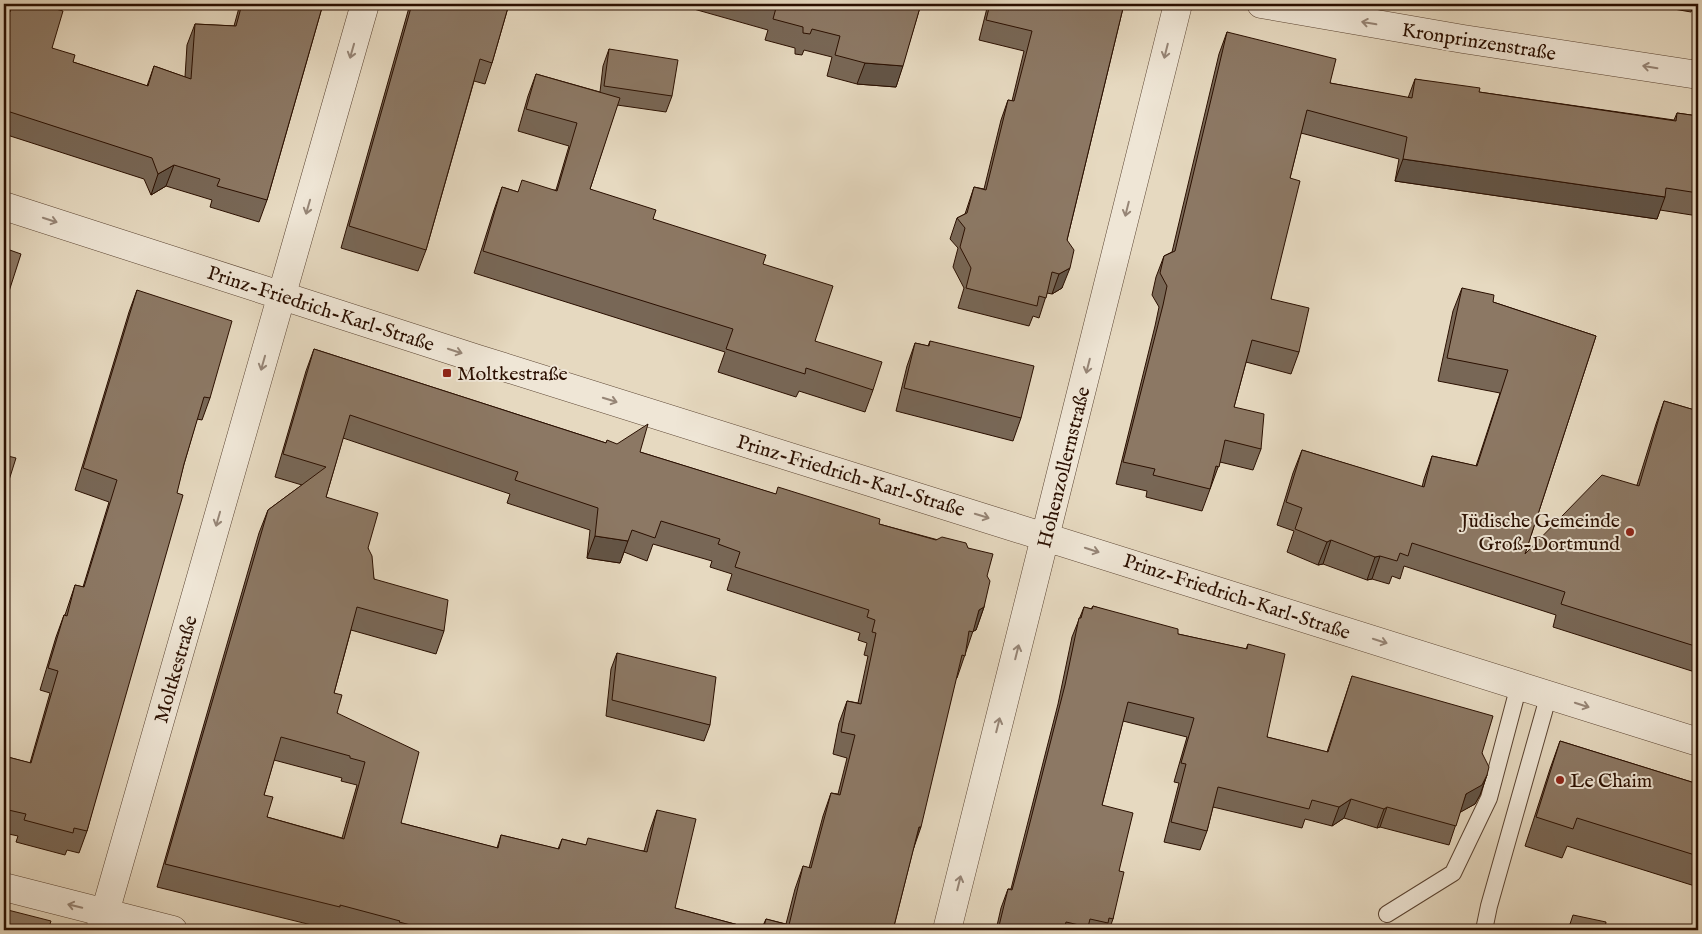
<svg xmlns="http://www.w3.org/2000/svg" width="1702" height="934" font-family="'IM FELL English',serif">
  <rect width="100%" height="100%" fill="#e6d9c0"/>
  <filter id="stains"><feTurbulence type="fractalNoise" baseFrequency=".004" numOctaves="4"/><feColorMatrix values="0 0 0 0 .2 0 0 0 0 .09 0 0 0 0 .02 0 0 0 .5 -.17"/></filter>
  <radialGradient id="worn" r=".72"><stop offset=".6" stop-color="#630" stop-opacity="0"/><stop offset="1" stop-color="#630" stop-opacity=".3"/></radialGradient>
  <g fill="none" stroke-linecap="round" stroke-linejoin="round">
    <defs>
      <path id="service" d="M1387 914 1453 873 1489 798 1519 685
        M1484 930 1489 906 1549 694"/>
      <path id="minor" d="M1261 4 1463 39 1698 75
        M4 206 478 359 1698 742
        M4 887 173 930
        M100 930 365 4
        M947 930 1178 4"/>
    </defs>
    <use href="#service" stroke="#594230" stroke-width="18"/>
    <use href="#minor" stroke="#594230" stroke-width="29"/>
    <use href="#service" stroke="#efe6d6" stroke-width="16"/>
    <use href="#minor" stroke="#efe6d6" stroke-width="28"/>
  </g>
  <path fill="#786756" stroke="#2a0f00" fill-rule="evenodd" d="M12 4 52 48 73 62 147 86 154 66 185 77 187 45 195 24 234 26 240 4H323L267 200 259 222 210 207 212 200 166 186 151 195 144 179 4 134V11L9 12Z
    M410 4H509L492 63 485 84 474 81 426 250 418 271 341 248Z
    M676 4H921L896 87 857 84 827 76 832 57 804 50 802 55 795 54V48L765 40 768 30Z
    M988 4H1124L1067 240 1062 288 1052 294 1047 293 1039 318 1033 316 1029 326 958 308 964 288 953 267 958 248 950 239 957 218 965 214 974 187 984 189 1001 120 1008 100 1012 101 1024 51 979 40Z
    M1645 4H1694L1691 12Z
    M1227 32 1330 83 1408 98 1415 79 1479 92 1674 120 1677 113 1698 116V216L1660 210 1657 219 1395 181 1399 159 1301 133 1290 178 1271 299 1299 352 1291 374 1246 362 1234 407 1261 449 1253 470 1220 462 1202 511 1146 497 1147 491 1116 484 1155 326 1159 307 1152 295 1156 277 1164 256 1172 252 1219 54Z
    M609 49 672 96 666 112 617 105 590 189 653 219 763 264 815 341 873 390 865 412 799 391 796 397 718 372 725 352 474 273 494 210 502 187 518 192 556 190 569 146 518 131 528 96 536 74 600 92 603 66Z
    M1462 288 1493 302 1596 336 1525 554 1637 485 1656 424 1664 401 1698 411V673L1553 627 1556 615 1404 566 1400 579 1392 576 1389 584 1372 579 1367 580 1323 564 1318 565 1287 552 1294 531 1277 525 1293 473 1302 450 1422 487 1424 479 1432 456 1476 466 1500 393 1438 381 1453 311Z
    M137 290 210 398 202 420 197 419 184 464 87 831 79 853 67 850 65 855 16 842 18 836 4 833V756L30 763 50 693 40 690 56 637 64 615H65L75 585 83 587 109 502 75 490 129 312Z
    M930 341 1021 418 1013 441 896 411 907 366 915 343 928 346Z
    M314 349 606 443 640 452 775 494 879 524 968 548 987 576 984 607 976 630 973 631 957 678H956L893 930H761L766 919 786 924 795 889 803 866 809 868 823 816 831 793 838 794 847 758 833 754 839 723 847 701 858 703 868 656 864 655 867 643 858 640 860 633 727 590 732 574 710 567 712 561 653 544 647 561 624 552 620 563 587 558 590 530 507 503 510 494 343 438 326 497 368 548 374 579 444 631 436 654 351 630 334 693 337 713 401 823 497 848 501 835 558 849 562 839 586 845 644 851 649 833 657 810 675 908 757 930H344L333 927 332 930 157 887 259 533 268 510 302 485 275 477 306 371ZM274 760 342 778 341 781 357 785 342 838 267 817 264 795Z
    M1093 606 1178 634 1246 649 1248 644 1267 737 1327 752 1352 676 1482 753 1487 775 1480 795 1475 804 1460 812 1449 845 1380 827 1377 828 1344 818 1332 826 1305 819 1302 828 1213 807 1207 831 1200 850 1164 842 1179 783 1174 782 1187 737 1123 721 1102 805 1119 871 1113 919 1109 930H996L1001 908 1008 889H1011L1017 865 1058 704 1072 637 1084 607 1091 609Z
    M617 653 710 725 704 741 606 716 611 669Z
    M1560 741 1698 784V887L1567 846 1562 858 1525 846 1550 769Z"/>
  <path fill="#625446" stroke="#2a0f00" d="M865 63 903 66 896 87 857 84Z
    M1403 159 1665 197 1657 219 1395 181Z
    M174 165 166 186 151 195 158 174Z
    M1070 268 1062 288 1052 294 1059 274Z
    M595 536 628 541 620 563 587 558Z
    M1331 540 1323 564 1318 565 1327 542Z
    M1380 556 1372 579 1367 580 1375 557Z
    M984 607 976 630 972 632 979 610Z
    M1487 775 1480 795 1475 804 1459 813 1466 794Z
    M1351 799 1344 818 1332 826 1339 807Z
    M1387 807 1380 827 1377 828 1384 809Z
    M919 827H921L913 850Z"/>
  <path fill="#8c7864" stroke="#2a0f00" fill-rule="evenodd" d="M12 4H38L63 11 52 48 75 55 73 62 148 86 154 66 191 79 195 24 236 26 242 4H323L267 200 217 186 220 179 174 165 158 174 152 158 4 110V11L10 12Z
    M412 4H509L492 63 480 59 426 250 349 226Z
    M759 4H921L903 66 865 63 835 55 840 36 812 29 810 34 803 33V27L773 19 776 8Z
    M990 4H1124L1067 240 1074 250 1070 268 1059 274 1052 272 1046 298 1039 296 1037 306 966 288 971 268 960 247 965 228 957 218 967 213 974 187 986 190 1008 100 1014 101 1032 31 986 20Z
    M1227 32 1336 59 1330 83 1412 98 1415 79 1480 88 1479 92 1676 121 1677 113 1698 116V193L1666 188 1665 197 1403 159 1407 137 1307 110 1290 178 1300 181 1271 299 1309 308 1299 352 1252 340 1234 407 1264 414 1261 449 1225 440 1219 467 1216 466 1210 489 1153 475 1155 469 1123 462 1163 305 1167 286 1160 273 1164 256 1175 251Z
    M609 49 678 60 672 96 604 86Z
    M536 74 620 98 590 189 656 210 653 219 766 255 763 264 833 286 815 341 882 362 873 390 806 368 805 374 726 349 733 329 483 251 502 187 518 192 522 180 557 191 577 123 526 109Z
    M4 248 21 254 4 307Z
    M1462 288 1494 295 1493 302 1596 336 1525 554 1602 475 1639 486 1664 401 1698 411V647L1561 604 1565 592 1412 543 1408 556 1400 553 1397 561 1380 556 1375 557 1331 540 1327 542 1295 529 1302 508 1286 502 1302 450 1424 487 1432 456 1477 466 1508 370 1447 358Z
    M137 290 232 321 210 398 204 397 184 464 177 493 183 495 87 831 74 828 73 833 24 820 26 814 4 809V756L31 763 58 671 48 668 64 615 67 616 75 585 84 587 117 480 83 468Z
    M930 341 1034 366 1021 418 904 388 915 343 929 346Z
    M314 349 606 443 607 440 617 444 648 424 640 452 776 494 778 487 880 519 879 524 936 540 942 537 966 543 968 548 993 554 987 576 990 581 984 607 979 610 973 632 969 631 965 656 962 655 921 827H919L893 930H763L766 919 789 925 803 866 811 868 831 793 840 795 855 735 841 732 847 701 861 704 876 633 872 632 875 620 867 617 869 610 735 567 740 552 718 544 720 539 661 521 655 538 632 530 628 541 595 536 598 508 515 480 518 472 350 415 326 497 378 513 368 548 372 556 374 579 448 600 444 631 357 607 334 693 342 695 337 713 419 752 401 823 498 848 501 835 559 849 562 839 586 845 588 838 647 852 657 810 696 819 675 908 757 930H430L399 922 400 921 340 905V907L165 864 268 510 326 467 283 454ZM281 737 350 756V758L365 762 344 839 267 817 273 797 264 795Z
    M4 455 16 458 4 496Z
    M1093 606 1178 629V634L1247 649 1248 644 1285 654 1267 737 1328 752 1352 676 1493 716 1482 753 1489 767 1487 775 1482 785 1466 794 1456 826 1387 807 1384 809 1351 799 1339 807 1312 800 1309 809 1218 787 1207 831 1171 822 1186 764 1181 763 1194 718 1128 702 1102 805 1133 813 1119 871 1124 872 1113 919 1109 918 1108 923 1090 919 1088 927 1066 922 1064 930H998L1008 889 1012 890 1024 846 1065 685 1079 618H1081L1084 607 1092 609Z
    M617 653 716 677 710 725 612 700Z
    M1560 741 1698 784V856L1577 818 1573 829 1536 817Z
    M4 909 51 921 48 930H4Z
    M1573 915 1606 922 1605 930H1568Z"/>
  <defs><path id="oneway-shaft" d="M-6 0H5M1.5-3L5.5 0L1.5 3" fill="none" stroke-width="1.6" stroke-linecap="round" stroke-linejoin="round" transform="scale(1.25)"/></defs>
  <g stroke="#968576">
    <use href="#oneway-shaft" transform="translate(1369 23) rotate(-170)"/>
    <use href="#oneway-shaft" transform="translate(352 51) rotate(106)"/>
    <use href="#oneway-shaft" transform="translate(1166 51) rotate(104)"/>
    <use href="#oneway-shaft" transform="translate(1650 67) rotate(-171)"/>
    <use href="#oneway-shaft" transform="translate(308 207) rotate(106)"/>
    <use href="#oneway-shaft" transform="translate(1127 209) rotate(104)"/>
    <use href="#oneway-shaft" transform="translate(50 220) rotate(18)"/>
    <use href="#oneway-shaft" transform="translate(455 351) rotate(18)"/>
    <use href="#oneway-shaft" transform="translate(263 363) rotate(106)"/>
    <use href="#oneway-shaft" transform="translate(1088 366) rotate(104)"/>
    <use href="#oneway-shaft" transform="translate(610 400) rotate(17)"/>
    <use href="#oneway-shaft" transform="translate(982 516) rotate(17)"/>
    <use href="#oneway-shaft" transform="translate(218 519) rotate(106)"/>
    <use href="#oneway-shaft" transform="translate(1092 550) rotate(18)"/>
    <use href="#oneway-shaft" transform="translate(1380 641) rotate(18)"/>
    <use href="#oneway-shaft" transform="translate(1017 652) rotate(-76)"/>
    <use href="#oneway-shaft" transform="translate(1582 705) rotate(18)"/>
    <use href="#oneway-shaft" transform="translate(998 725) rotate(-76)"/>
    <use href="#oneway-shaft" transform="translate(959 883) rotate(-76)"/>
    <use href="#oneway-shaft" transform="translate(75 906) rotate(-166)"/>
  </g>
  <g fill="#8f2418" stroke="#efe6d6" stroke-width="2">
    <rect x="442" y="368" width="10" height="10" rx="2.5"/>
    <circle cx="1630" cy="532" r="5"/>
    <circle cx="1560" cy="780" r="5"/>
  </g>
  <g text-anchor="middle" stroke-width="4" stroke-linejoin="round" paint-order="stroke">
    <g font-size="20" fill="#2a0f00" stroke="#efe6d6">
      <text transform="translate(1479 41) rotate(9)" y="7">Kronprinzenstraße</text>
      <text transform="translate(321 308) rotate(18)" y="7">Prinz-Friedrich-Karl-Straße</text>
      <text transform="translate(1063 467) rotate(-76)" y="7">Hohenzollernstraße</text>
      <text transform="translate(851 475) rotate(17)" y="7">Prinz-Friedrich-Karl-Straße</text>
      <text transform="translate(1237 596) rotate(18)" y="7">Prinz-Friedrich-Karl-Straße</text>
      <text transform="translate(175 669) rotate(-74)" y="7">Moltkestraße</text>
    </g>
    <g font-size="20" fill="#2a0f00" stroke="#efe6d6" text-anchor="start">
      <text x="457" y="380">Moltkestraße</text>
      <text x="1620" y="527" text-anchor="end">Jüdische Gemeinde<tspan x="1620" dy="23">Groß-Dortmund</tspan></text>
      <text x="1570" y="787">Le Chaim</text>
    </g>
  </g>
  <rect width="1702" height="934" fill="none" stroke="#e6d9c0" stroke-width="20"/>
  <rect x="5" y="5" width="1692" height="924" fill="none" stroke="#2a0f00" stroke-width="2.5"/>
  <rect x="10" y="10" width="1682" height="914" fill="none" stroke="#2a0f00"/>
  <rect width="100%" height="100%" filter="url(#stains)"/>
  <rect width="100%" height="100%" fill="url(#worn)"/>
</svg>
